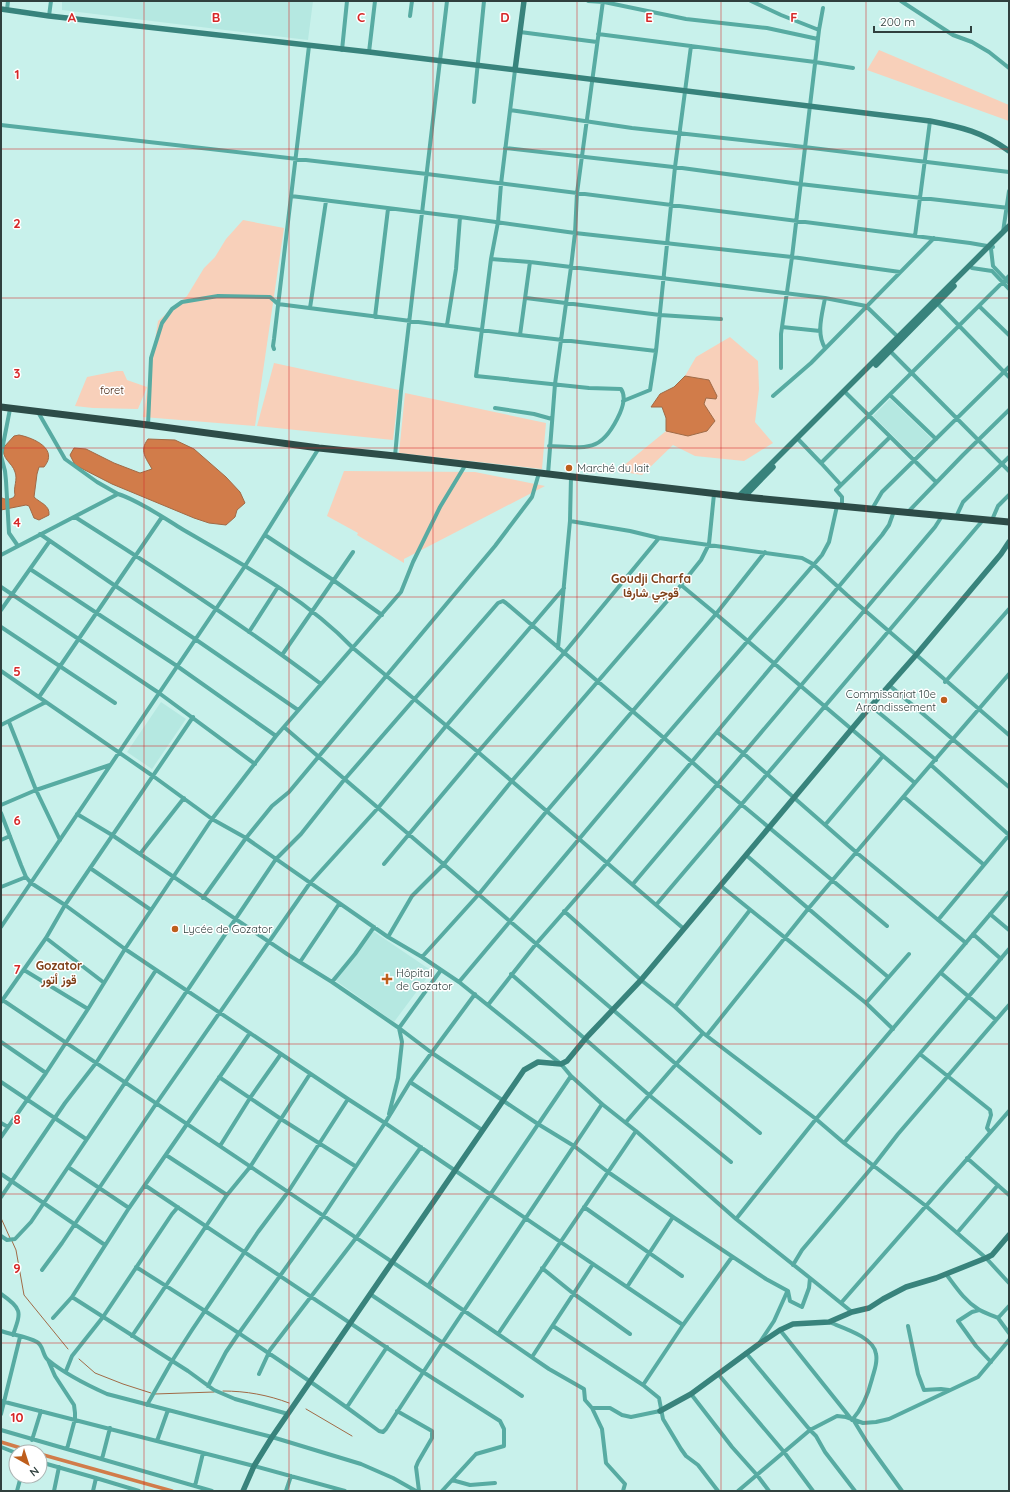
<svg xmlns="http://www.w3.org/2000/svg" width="1010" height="1492" font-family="Quicksand,Vazirmatn,sans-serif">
  <rect width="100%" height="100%" fill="#c8f1eb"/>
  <path fill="#b5e8e1" d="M62 1H313L308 40 62 10Z
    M890 399 932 439 914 456 873 416Z
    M161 702 186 719 152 769 127 752Z
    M373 931 432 971 394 1022 332 978 355 954Z"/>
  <path fill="#f8d0ba" d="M879 50 1009 105V121L867 70Z
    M243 220 284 228 255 426 143 417 158 321 187 296 204 268 215 257 226 239Z
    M730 337 758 361 759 389 755 422 773 443 744 461 695 456 673 445 642 475 617 471 666 431 689 436 707 431 715 421 704 404 706 398 716 399 709 380 685 376 696 357Z
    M274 363 399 390 393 440 257 426Z
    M117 371H123L127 380 147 387 138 409 93 408 75 406 87 377Z
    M405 393 546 423 542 469 399 453Z
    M344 471 475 472 545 486 404 559V563L357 535 358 533 327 516Z"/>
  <path fill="#d17c4a" stroke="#a16a46" d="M685 376 709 380 717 396 716 399 706 398 704 404 715 421 707 431 688 436 666 431V418L662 407H651L660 394 674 387Z
    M19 435C34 438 59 449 44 467H39L37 474 34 497C40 503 50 505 49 515L39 520 34 518 29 506 26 505 1 510V497C4 500 10 500 14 497L15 495C13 487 18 480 15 472 12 462 1 459 4 447L14 436Z
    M148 439 175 440 194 449 226 477 240 492 245 503 237 510 235 517 226 525 209 523 194 518 112 484 75 465 70 455 74 448 86 449 114 463 140 473 152 469C146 458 139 451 148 439Z"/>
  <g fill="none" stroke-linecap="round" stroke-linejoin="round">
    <path stroke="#a16a46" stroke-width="1" d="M1 1218 10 1238
      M12 1241 16 1250 24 1295 68 1349
      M79 1359 95 1373 123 1384 151 1393
      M223 1391C246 1391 268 1395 289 1403
      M155 1394 214 1392
      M306 1409 352 1436"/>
    <path stroke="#d17c4a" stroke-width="3.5" d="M1 1442 34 1452
      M40 1454 172 1491"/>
    <path stroke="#57aba2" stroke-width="4" d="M588 1 604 2 686 19 767 28 818 39
      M751 1 781 15 819 30
      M901 1 953 35 972 42 989 52 1009 68
      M7 10 8 1
      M49 16 51 1
      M410 16 412 1
      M520 32 597 42
      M598 34 815 62 853 68
      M342 50 347 1
      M369 52 375 1
      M515 70 501 184 498 222 491 259 476 376 589 388 621 389C626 396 623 406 620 413 602 453 588 448 549 446
      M474 102 484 1
      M510 110 632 128 804 147 1009 172
      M1 125 427 174 970 243 993 247
      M505 148 682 168 800 184 1009 208
      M291 196 460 217 575 233 792 257 900 272
      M1003 232 1009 191
      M915 236 930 121
      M991 249 993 266 1009 283
      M491 259 530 262 825 298 866 306 898 337
      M972 268 992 271 1009 289
      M526 298 660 315 721 319
      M825 298C822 315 816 333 825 348
      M935 301 1009 377
      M979 306 1009 335
      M310 308 326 201
      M375 317 388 209
      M447 325 456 269 460 217
      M782 327 820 331
      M520 335 530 262
      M274 349 273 346 274 339 309 46
      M888 349 1009 471
      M656 351 675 167 691 46
      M781 368V334L792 257 819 30 823 8
      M844 391 936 482
      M890 395 936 439
      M773 396 811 363 934 238
      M495 408 534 414 552 419
      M38 412 65 459 97 482 118 494
      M148 425 151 358 162 323 172 309 182 302 218 296 270 297 278 304 520 335 656 351 650 390 623 401
      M797 438 821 463
      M1 455 10 409
      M1 456 5 471 6 481 9 533 18 546
      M395 456 401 391 447 1
      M548 474 555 384 571 267 575 233 577 193 603 1
      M841 485 890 437
      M842 506V497L836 490 841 485 821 463 1009 276
      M872 509 882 492 1009 367
      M908 512 963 455 1009 410
      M75 517C159 570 242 624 321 684
      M956 517 963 502 1009 457
      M992 520 998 506 1009 495
      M570 521 630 531 659 538 802 558 813 564 847 595 1009 735
      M40 534 114 585 195 639 298 710
      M265 535 333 580 382 615
      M1 555 118 494C138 500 164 518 182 529 242 564 305 598 353 648L478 752 684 929
      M30 569 177 666 276 736
      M1 587 159 693 255 764
      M1 610 49 542
      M1 627 115 703
      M249 632 278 587
      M558 648 570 521 571 477
      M282 655 353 552
      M1 671 153 776 212 819 246 838 388 937 422 957 459 982 561 1064 571 1076 602 1104 636 1131 736 1219 810 1278 809 1288 802 1307 790 1301 788 1291
      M945 682 1009 609
      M889 685 1009 787
      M39 697 162 517
      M871 706 936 760
      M9 722 36 790 60 840
      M1 725 46 702
      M284 727 676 1064 760 1133
      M717 732 743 753 857 853 966 943
      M931 765 1009 835
      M915 783 1009 674
      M904 797 983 864
      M1 805 36 790 110 765
      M1 813 21 865 26 877 31 883 65 905 125 949 348 1099 385 1123 683 1325
      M77 814 112 835 287 954 332 982 399 1028 432 1053 538 1124 574 1146 608 1172 673 1217 766 1279 788 1291
      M825 825 883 756
      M1 840 10 836
      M140 854 184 798
      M746 855 888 977
      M384 864 478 752 564 653 659 538
      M90 868 151 910
      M633 884 935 527 942 516
      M721 886 866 1003 893 1029
      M1 887 26 877
      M203 898 246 838 272 806 289 792 495 546 532 497 539 473
      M656 905 983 520
      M564 911 641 980 675 1007 703 1033 816 1119 844 1143 926 1206 986 1258 1009 1283
      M990 914 1009 930
      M938 920 1009 835
      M1 927 245 566 319 448
      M973 934 1001 959
      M388 937 412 896 444 864 511 782 681 585 701 560 709 544 714 494
      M46 938 103 982
      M422 957 479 894 546 812 716 614 681 585
      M300 962 339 904
      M24 970 88 1009
      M941 973 996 1020
      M511 974 649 1095 731 1162
      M332 982 355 954 374 927
      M459 982 664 738 822 555 829 542 837 506
      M1 999 428 1286 549 1369 584 1389 585 1400 592 1408 602 1429 606 1463 625 1484 623 1491
      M1 1002 46 938 65 905 193 717
      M866 1003 909 954
      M488 1005 536 944 607 863 882 535 889 525 894 511
      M675 1007 750 910
      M707 1035 808 909 915 783 716 614 765 552
      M1 1042 46 1073
      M920 1054 990 1110 991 1115 987 1128 990 1132
      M219 1077 281 1119 355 1166
      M1 1082 86 1139
      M410 1082 482 1130
      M389 1114 398 1078 402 1042 399 1028 441 970
      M626 1122 703 1033
      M1 1123 8 1127
      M1 1137 46 1073 88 1009 125 949 212 819 276 736 401 592 413 562 440 507 466 464
      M844 1143 1009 949
      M220 1146 250 1098 281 1054
      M166 1155 227 1195
      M967 1158 1009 1195
      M68 1167 129 1208
      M1 1174 105 1245
      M146 1186 423 1372 500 1421 504 1429V1446L476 1454 442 1491
      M1 1197 65 1103 96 1063 156 970
      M584 1207 682 1276
      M736 1219 816 1119 1009 892
      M957 1233 998 1185
      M1 1236 7 1240 15 1239 31 1222 276 859 301 834 344 780 498 603 503 601 506 603 692 762 717 784 887 926
      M793 1265 802 1250 874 1165 898 1134 1009 1005
      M136 1267C219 1319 301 1373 379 1431L383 1432 386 1429 443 1342 602 1104
      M542 1268 574 1294 630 1334
      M42 1270 62 1243 156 1104 310 883 378 808 446 726 564 588
      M946 1274C956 1287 964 1300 978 1309 984 1313 992 1315 998 1318
      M810 1278 852 1312
      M428 1286 571 1076
      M627 1287 673 1217
      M1 1294C23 1309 21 1312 13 1335
      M370 1294 522 1396
      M72 1297 188 1371 214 1390 235 1399 288 1414
      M841 1303 1009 1111
      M1009 1306 998 1318 1009 1333
      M979 1310 972 1312 958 1321 976 1346 991 1362
      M53 1318 72 1297 129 1208 250 1033
      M553 1326 643 1385 659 1398 663 1419 681 1449 686 1456 698 1465 718 1491
      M908 1326 918 1374 924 1390 941 1389 949 1390
      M780 1330 852 1420C863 1408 868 1395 872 1379 874 1371 878 1363 876 1354 874 1337 843 1328 829 1322
      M1 1331C12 1335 26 1336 37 1342 44 1346 42 1355 48 1360 65 1374 87 1385 107 1394L272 1437 361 1464 393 1478 416 1491
      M498 1334 636 1131
      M132 1336 227 1195 250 1167 310 1074
      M760 1342 774 1321 787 1292
      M746 1353 810 1430 816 1436 825 1452 855 1491
      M532 1357 593 1264
      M48 1360 55 1376 74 1405 75 1413V1419L67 1449
      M66 1371 72 1356 103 1317 172 1214 178 1207
      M259 1374 270 1350 356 1238 421 1147
      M718 1374 784 1452 813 1491
      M643 1385 683 1325 732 1257
      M208 1386 226 1352 239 1333 323 1216 385 1123 410 1082 475 994
      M691 1394 732 1447 757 1475 769 1491
      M1 1401 254 1466 345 1491
      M147 1405 172 1361 192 1330 258 1232 288 1192 348 1099
      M347 1407 387 1347
      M592 1408H610L622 1415 631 1417 660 1411
      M397 1411 432 1431V1438L418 1462 416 1467 419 1491
      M1 1414 20 1337
      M854 1421 868 1444 902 1491
      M1 1430 212 1491
      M32 1440 41 1411
      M157 1441 168 1410
      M1 1447 16 1453
      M102 1459 110 1428
      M40 1462 96 1478
      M452 1480 470 1485 495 1483
      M195 1486 203 1453
      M17 1491 21 1476
      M54 1491 59 1467
      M93 1491 96 1478 139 1491
      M286 1491 291 1476
      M738 1491 810 1430 837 1416 846 1417 863 1423 876 1422 889 1419 978 1377 1009 1340"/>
    <path stroke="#38837c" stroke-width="5.5" d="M1 9 49 16 369 52 930 121C961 127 983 132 1009 151
      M515 70 524 1
      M876 365 954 286
      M739 496 1009 226
      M744 497 773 467
      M660 1411 691 1394 759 1344 780 1330 793 1324 829 1322 852 1312 869 1308 883 1299 906 1287 936 1278 986 1258 992 1255 1009 1235
      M243 1491 254 1466 272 1437 524 1070 538 1062 561 1064 567 1061 586 1038 641 980 871 706 916 655 1001 554 1009 542"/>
    <path stroke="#2d4c48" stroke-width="7" d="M1 407 148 425 319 448 395 456 744 497 1009 522"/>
  </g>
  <path fill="none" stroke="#d62828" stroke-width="1" stroke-opacity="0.55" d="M144 1V1491M289 1V1491M433 1V1491M577 1V1491M721 1V1491M866 1V1491M1 149H1009M1 298H1009M1 448H1009M1 597H1009M1 746H1009M1 895H1009M1 1044H1009M1 1194H1009M1 1343H1009"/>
  <g fill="#be5e1c" stroke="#fff" stroke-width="1.5">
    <circle cx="569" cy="468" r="4"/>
    <circle cx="944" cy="700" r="4"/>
    <circle cx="175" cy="929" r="4"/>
    <path d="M385 973h4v4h4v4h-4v4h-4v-4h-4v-4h4z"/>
  </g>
  <g text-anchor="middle" stroke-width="3" stroke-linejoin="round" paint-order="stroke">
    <g font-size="11" fill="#45230e" stroke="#fff">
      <text x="112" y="394">foret</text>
    </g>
    <g font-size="11" fill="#30403e" stroke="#fff" text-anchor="start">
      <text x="577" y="472">Marché du lait</text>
      <text x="936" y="698" text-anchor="end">Commissariat 10e<tspan x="936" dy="13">Arrondissement</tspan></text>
      <text x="183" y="933">Lycée de Gozator</text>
      <text x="396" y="977">Hôpital<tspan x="396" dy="13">de Gozator</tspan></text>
    </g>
    <g font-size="12" font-weight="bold" fill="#7f411a" stroke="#fff">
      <text x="651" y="583">Goudji Charfa<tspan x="651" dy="14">قوجي شارفا</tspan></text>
      <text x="59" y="970">Gozator<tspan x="59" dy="14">قوز أتور</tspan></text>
    </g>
  </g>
  <g font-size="13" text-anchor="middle" font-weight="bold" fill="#d62828" stroke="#fff" stroke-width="3" stroke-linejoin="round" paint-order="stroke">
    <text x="72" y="22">A</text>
    <text x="216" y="22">B</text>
    <text x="361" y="22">C</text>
    <text x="505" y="22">D</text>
    <text x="649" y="22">E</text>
    <text x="794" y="22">F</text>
    <text x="17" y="79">1</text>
    <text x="17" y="228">2</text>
    <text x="17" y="378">3</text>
    <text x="17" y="527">4</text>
    <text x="17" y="676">5</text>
    <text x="17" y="825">6</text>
    <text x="17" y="974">7</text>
    <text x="17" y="1124">8</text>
    <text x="17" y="1273">9</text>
    <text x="17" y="1422">10</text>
  </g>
  <rect width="1010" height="1492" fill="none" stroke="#30403e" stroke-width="4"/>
  <g transform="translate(28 1464) rotate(141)"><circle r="19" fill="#ffffff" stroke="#acb3b2"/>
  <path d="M0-3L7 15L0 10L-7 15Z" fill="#be5e1c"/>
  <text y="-6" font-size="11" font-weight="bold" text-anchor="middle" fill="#30403e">N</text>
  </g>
  <path d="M874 26v6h97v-6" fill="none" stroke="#30403e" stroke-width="2"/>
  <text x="880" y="26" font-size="12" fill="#30403e" stroke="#ffffff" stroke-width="3" paint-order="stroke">200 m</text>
</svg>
